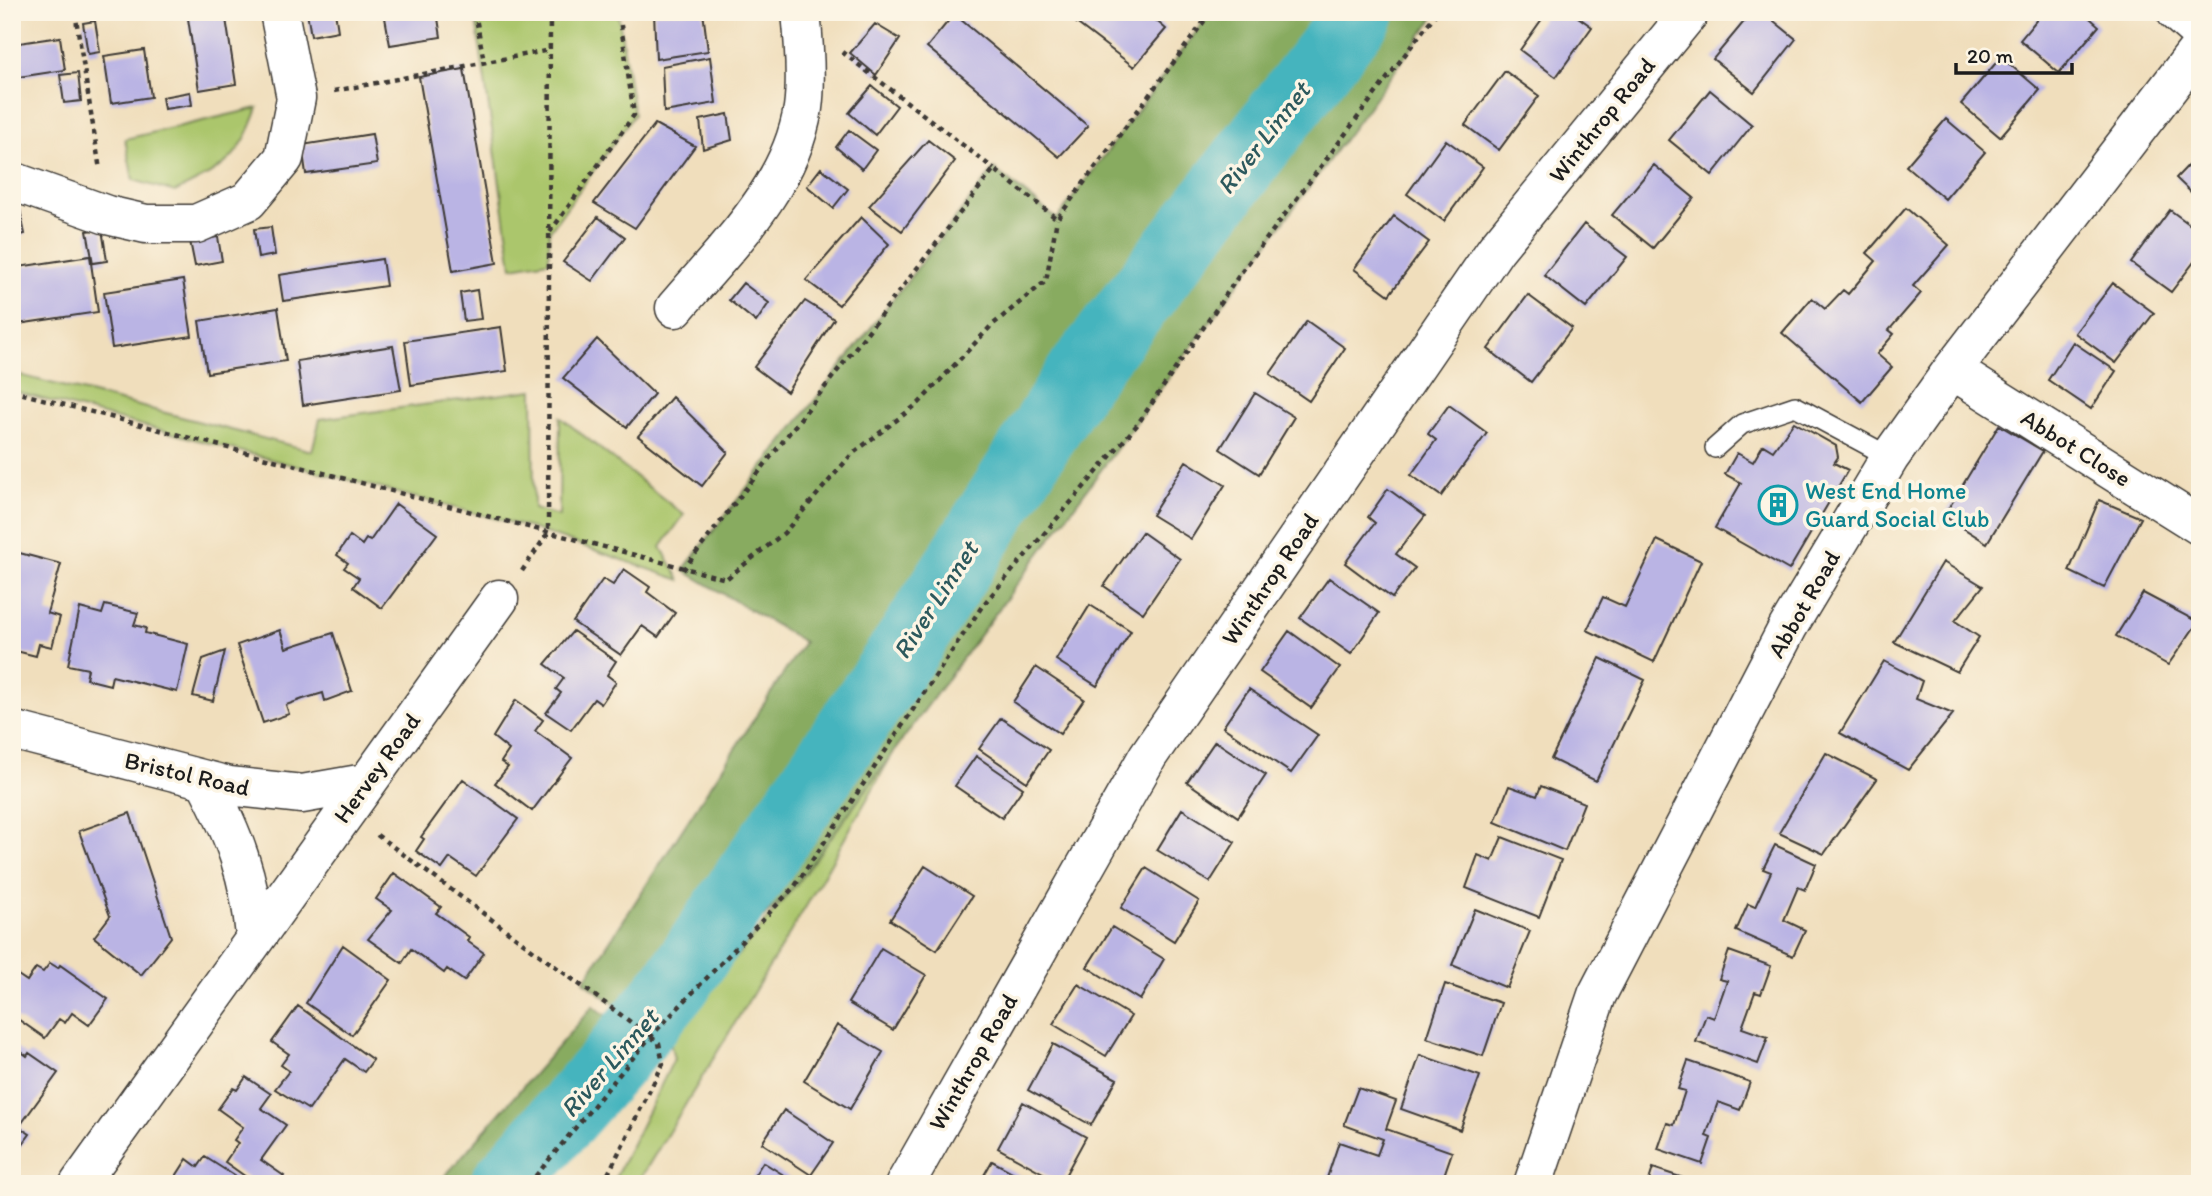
<svg xmlns="http://www.w3.org/2000/svg" width="2212" height="1196" font-family="Itim,sans-serif">
  <rect width="100%" height="100%" fill="#fcf5e5"/>
  <filter id="ink" filterUnits="userSpaceOnUse"><feTurbulence type="fractalNoise" baseFrequency=".0143" numOctaves="2"/><feDisplacementMap in="SourceGraphic" scale="14" xChannelSelector="R" yChannelSelector="G"/><feConvolveMatrix kernelMatrix="1 2 1 2 8 2 1 2 1" color-interpolation-filters="sRGB"/></filter>
  <filter id="wash" filterUnits="userSpaceOnUse"><feTurbulence type="fractalNoise" baseFrequency=".00686" numOctaves="4" result="noise"/><feDisplacementMap in="SourceGraphic" scale="28" xChannelSelector="R" yChannelSelector="G"/><feGaussianBlur stdDeviation="1.57" result="paint"/><feColorMatrix in="noise" values="0 0 0 0 0 0 0 0 0 0 0 0 0 0 0 0 0 1.4 0 .05"/><feComposite in="paint" operator="in"/></filter>
  <g filter="url(#wash)">
    <rect width="100%" height="100%" fill="#f0debc"/>
    <path fill="#abc66c" stroke="#647144" stroke-width="2" d="M475 12H618L634 115 549 232V261L512 267Z
      M258 108C240 161 223 168 175 192L133 180 125 139Z
      M12 373 312 451 320 419 533 390 534 509 559 516 560 417 684 515 661 547 680 580 531 528 12 391Z
      M892 755 808 903 637 1184H612L674 1059 669 1038 795 886Z"/>
    <path fill="#88ab60" stroke="#52643e" stroke-width="2" d="M1211 12H1438L795 886 655 1025 618 1007 584 981 804 642 683 570 994 169 1057 219Z
      M593 1006 638 1038 514 1184H438Z"/>
    <g fill="none" stroke-linecap="round" stroke-linejoin="round">
      <path stroke="#45b4be" stroke-width="70" d="M505 1184 615 1059 676 984 914 636 1079 376 1360 12"/>
    </g>
    <g id="blocks">
      <path fill="#bab4e4" d="M187 12H225L236 84 199 90Z
        M307 12H335L338 31 311 36Z
        M384 12H437L441 37 390 45Z
        M703 12 708 51 656 59 654 13Z
        M1075 12H1146L1166 29 1134 67 1070 18Z
        M1547 12H1571L1592 27 1556 77 1520 50Z
        M1752 12H1763L1796 39 1754 92 1713 59Z
        M2043 12H2083L2099 26 2059 73 2020 40Z
        M954 14 1088 126 1059 157 927 47Z
        M95 21 100 52 88 54 83 23Z
        M875 24 900 39 876 75 850 53Z
        M60 37 65 70 12 78V44Z
        M144 50 151 97 111 103 104 56Z
        M710 57 716 103 664 112 662 66Z
        M2001 57 2040 90 2000 137 1961 104Z
        M464 69 497 263 453 271 419 77Z
        M1505 71 1539 96 1499 150 1465 125Z
        M78 73 81 101 64 103 60 75Z
        M872 86 897 106 875 135 849 113Z
        M1710 90 1752 125 1712 175 1669 140Z
        M190 92 192 105 164 109 162 97Z
        M728 114 732 140 703 149 700 120Z
        M1946 119 1985 152 1945 199 1906 166Z
        M655 124 695 146 635 228 594 203Z
        M849 130 876 150 862 169 836 147Z
        M372 134 377 164 306 174 302 145Z
        M928 140 955 161 902 231 869 206Z
        M1446 140 1483 167 1444 221 1407 194Z
        M2200 153V201L2176 178Z
        M1654 165 1694 198 1653 248 1612 215Z
        M821 168 848 189 833 208 807 186Z
        M1906 208 1949 245 1913 286 1921 293 1889 330 1894 334 1877 354 1892 367 1862 402 1782 333 1812 298 1825 309 1843 290 1848 294 1876 261 1867 253Z
        M20 210 25 234 12 237V211Z
        M2170 210 2200 232V254L2171 292 2131 263Z
        M1394 216 1429 242 1389 295 1354 269Z
        M598 217 625 237 592 281 563 262Z
        M861 217 889 244 839 305 806 280Z
        M1584 224 1627 257 1586 308 1544 275Z
        M271 227 275 255 258 258 254 229Z
        M102 229 107 261 93 263 87 231Z
        M218 237 222 261 195 266 190 241Z
        M90 256 98 312 18 324 12 268Z
        M382 259 386 286 283 301 279 275Z
        M183 280 192 336 112 348 104 292Z
        M743 283 769 303 756 322 729 300Z
        M2113 283 2154 313 2116 363 2075 333Z
        M477 290 481 319 464 321 460 293Z
        M1528 295 1572 328 1531 382 1488 349Z
        M805 301 834 319 787 392 754 367Z
        M278 308 286 361 207 373 199 321Z
        M1307 321 1345 348 1309 401 1270 374Z
        M501 327 507 371 411 385 405 341Z
        M597 339 654 394 627 427 563 378Z
        M2073 342 2116 371 2091 409 2048 380Z
        M393 346 401 390 303 405 297 361Z
        M1255 393 1294 417 1259 474 1220 449Z
        M672 397 728 452 702 486 638 436Z
        M1449 405 1487 433 1441 496 1411 475 1436 440 1428 434Z
        M1794 422 1836 446 1838 457 1834 463 1848 470 1789 570 1715 528 1741 483 1725 474 1737 453 1753 462 1763 445 1773 451Z
        M1999 425 2043 451 1987 543 1944 516Z
        M1186 461 1225 485 1191 539 1152 515Z
        M1388 489 1425 516 1396 554 1415 568 1392 598 1345 563 1375 523 1368 517Z
        M2099 500 2141 518 2104 588 2069 571Z
        M396 504 437 534 382 608 353 587 359 578 344 568 348 563 337 555 350 536 362 545 366 539 370 541Z
        M1142 532 1180 559 1143 613 1104 586Z
        M1657 540 1701 561 1654 662 1587 630 1603 597 1625 607Z
        M12 551 61 564 47 613 60 617 52 647 39 644 36 656 12 650Z
        M1943 562 1983 586 1955 621 1979 637 1957 672 1894 642Z
        M624 569 650 587 647 592 675 613 658 637 642 626 621 655 573 622 603 579 613 585Z
        M1329 578 1379 613 1351 654 1300 618Z
        M2143 593 2198 622 2168 665 2116 636Z
        M105 605 138 613 134 625 146 628 145 633 188 644 177 692 112 676 110 685 86 679 88 669 68 665 80 608 102 614Z
        M1090 605 1131 631 1097 686 1056 660Z
        M280 630 286 648 333 633 352 691 325 701 323 693 303 699 286 705 289 714 263 723 237 645Z
        M573 631 616 661 607 675 616 682 601 704 594 699 571 730 546 713 561 693 556 689 564 678 545 664Z
        M1289 631 1340 668 1311 708 1260 672Z
        M225 651 213 701 193 696 203 659Z
        M1600 658 1645 680 1596 781 1551 759Z
        M1884 661 1922 681 1916 699 1953 714 1908 770 1840 733Z
        M1036 667 1084 699 1060 734 1013 702Z
        M1249 689 1318 735 1291 773 1223 727Z
        M516 700 543 720 535 731 572 758 532 811 495 783 508 767 501 762 509 750 493 737Z
        M1001 718 1049 750 1027 782 979 749Z
        M1215 741 1266 775 1238 817 1187 782Z
        M1826 753 1877 779 1824 854 1779 833Z
        M976 756 1023 788 1002 818 955 786Z
        M463 779 518 819 476 876 450 858 442 869 416 851 424 839 421 837Z
        M1509 786 1537 796 1541 786 1584 803 1565 851 1495 822Z
        M1182 809 1235 842 1210 882 1157 850Z
        M130 813 171 937 141 975 94 937 110 916 79 831Z
        M1502 837 1561 860 1539 917 1466 888 1478 855 1492 861Z
        M1775 845 1816 864 1805 890 1798 887 1784 920 1805 930 1793 956 1736 931 1748 904 1755 907 1771 872 1763 869Z
        M925 866 972 896 937 950 890 920Z
        M1146 868 1199 901 1174 941 1121 908Z
        M394 873 441 907 436 913 469 937 467 941 484 953 464 981 447 969 444 973 411 949 402 963 368 939 392 910 376 899Z
        M1475 909 1530 931 1507 988 1452 965Z
        M1112 927 1164 959 1140 1000 1087 967Z
        M343 945 391 980 352 1035 306 1003Z
        M881 948 926 975 893 1030 848 1003Z
        M1729 951 1771 966 1761 994 1755 992 1742 1028 1768 1037 1758 1064 1696 1042 1706 1015 1714 1018 1727 981 1719 979Z
        M50 963 58 968 60 965 108 999 89 1025 72 1013 65 1023 59 1019 45 1038 12 1015V971L27 981 36 968 43 972Z
        M1078 984 1131 1016 1106 1056 1053 1024Z
        M1445 984 1501 1003 1483 1056 1427 1038Z
        M298 1006 373 1060 364 1072 345 1059 309 1110 275 1089 289 1071 281 1065 289 1054 272 1042Z
        M837 1025 883 1052 850 1109 804 1081Z
        M1053 1044 1117 1079 1091 1125 1028 1090Z
        M12 1045 27 1056 29 1053 58 1073 19 1127 30 1134 14 1156Z
        M1420 1055 1480 1076 1460 1130 1401 1109Z
        M1688 1061 1750 1082 1740 1110 1718 1102 1706 1136 1711 1138 1702 1164 1658 1149 1667 1123 1674 1125 1685 1091 1678 1089Z
        M246 1077 271 1094 261 1108 286 1125 261 1160 284 1176 279 1184H256L225 1162 238 1143 234 1140 243 1127 218 1109 233 1088 237 1090Z
        M1358 1088 1396 1101 1386 1129 1452 1152 1441 1184H1325L1339 1142 1377 1155 1383 1139 1344 1125Z
        M1023 1102 1086 1137 1061 1183 998 1148Z
        M784 1110 833 1143 811 1175 762 1143Z
        M205 1157 241 1180 239 1184H171L187 1159 198 1167Z
        M992 1161 1034 1184H979Z
        M763 1162 798 1184H749Z
        M1653 1168 1698 1183V1184H1648Z"/>
    </g>
  </g>
  <g filter="url(#ink)">
    <use href="#blocks" fill-opacity="0" stroke="#3c3934" stroke-width="2"/>
    <g fill="none" stroke-linecap="round" stroke-linejoin="round">
      <defs>
        <path id="service" d="M1715 448 1742 424 1795 406 1890 457"/>
        <path id="minor" d="M2176 12 2200 33
          M12 181 107 215 146 224H196L248 201 284 158 296 98 279 12
          M675 308C724 250 791 187 803 108 807 79 804 42 801 12
          M1952 370 2200 526
          M12 730 229 786 302 794 365 783
          M206 782C234 835 250 877 255 936
          M79 1184 499 599
          M905 1184 1148 756 1496 249 1690 12
          M1533 1184 1597 995 1788 627 1890 457 1952 370 2200 47"/>
      </defs>
      <use href="#service" stroke="#3c3934" stroke-width="22"/>
      <use href="#minor" stroke="#3c3934" stroke-width="41"/>
      <path stroke="#3c3934" stroke-width="4.5" stroke-dasharray="5 5" stroke-linecap="butt" d="M75 12 100 170
        M475 12 484 62
        M842 52 994 169
        M334 91 550 50
        M550 232 634 115 619 12
        M12 391 726 579 784 533 852 454 919 403 991 326 1046 281 1057 219
        M683 570 994 169 1057 219 1211 12
        M522 571 548 533 550 12
        M377 835 659 1043 663 1064 603 1184
        M529 1184 651 1036 795 886 983 605 1137 425 1240 274 1437 12"/>
      <use href="#service" stroke="#fff" stroke-width="19"/>
      <use href="#minor" stroke="#fff" stroke-width="38"/>
    </g>
  </g>
  <defs>
    <symbol id="building-ring" viewBox="-11 -11 22 22"><circle r="9.5" fill="#fcf5e5" stroke="#0f9aa8" stroke-width="1.5"/><path d="M-4-6H4V6H1V3H-1V6H-4ZM-2.5-4.3h1.7v1.8h-1.7ZM.8-4.3h1.7v1.8H.8ZM-2.5-1h1.7V.8h-1.7ZM.8-1h1.7V.8H.8Z" fill="#0f9aa8"/></symbol>
  </defs>
  <g fill-rule="evenodd">
    <use href="#building-ring" x="1756" y="483" width="44" height="44"/>
  </g>
  <g text-anchor="middle" stroke-width="7" stroke-linejoin="round" paint-order="stroke">
    <g font-size="24" fill="#1c1c1c" stroke="#fcf5e5">
      <text transform="translate(1602 120) rotate(-51)" y="8">Winthrop Road</text>
      <text transform="translate(2076 448) rotate(32)" y="8">Abbot Close</text>
      <text transform="translate(1270 579) rotate(-56)" y="8">Winthrop Road</text>
      <text transform="translate(1804 604) rotate(-60)" y="8">Abbot Road</text>
      <text transform="translate(377 768) rotate(-54)" y="8">Hervey Road</text>
      <text transform="translate(187 774) rotate(13)" y="8">Bristol Road</text>
      <text transform="translate(973 1062) rotate(-60)" y="8">Winthrop Road</text>
    </g>
    <g font-size="24" fill="#0d838f" stroke="#fcf5e5" text-anchor="start">
      <text x="1805" y="499">West End Home<tspan x="1805" dy="28">Guard Social Club</tspan></text>
    </g>
    <g font-size="26" font-style="italic" fill="#2c595d" stroke="#fcf5e5">
      <text transform="translate(1263 138) rotate(-52)" y="9">River Linnet</text>
      <text transform="translate(935 600) rotate(-57)" y="9">River Linnet</text>
      <text transform="translate(609 1063) rotate(-49)" y="9">River Linnet</text>
    </g>
  </g>
  <rect width="2212" height="1196" fill="none" stroke="#fcf5e5" stroke-width="42"/>
  <path d="M1956 63v10h116v-10" fill="none" stroke="#1c1c1c" stroke-width="3.5"/>
  <text x="1967" y="63" font-size="21" fill="#1c1c1c" stroke="#fcf5e5" stroke-width="5" paint-order="stroke">20 m</text>
</svg>
